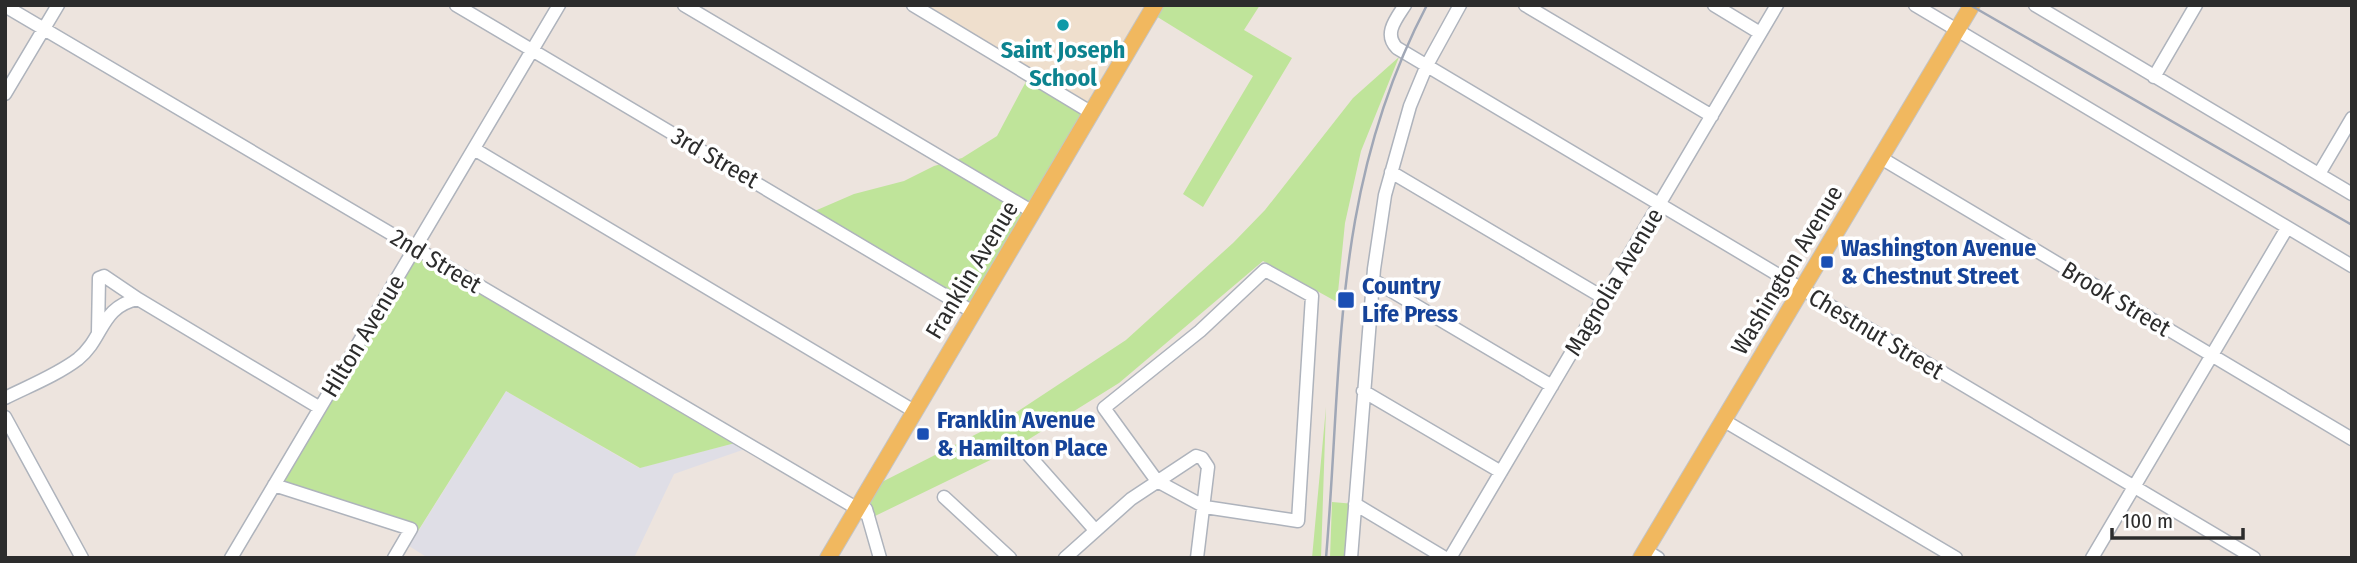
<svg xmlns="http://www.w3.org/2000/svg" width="2357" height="563" font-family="'Fira Sans Condensed',sans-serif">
  <rect width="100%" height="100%" fill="#ede4de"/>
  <path fill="#dfdee6" d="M506 391 639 468 739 442 748 448 674 474 634 558H428L409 546Z"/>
  <path fill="#efdfcd" d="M927 5H1144L1152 10 1095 111 924 11Z"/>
  <path fill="#bfe49a" d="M1155 5H1260L1244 30 1292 58 1203 207 1183 194 1253 76 1151 13Z
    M1399 57 1361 151 1345 223 1337 302 1263 261 1119 383 1013 449 873 517 858 510 872 487 1006 419 1126 340 1233 243 1265 210 1353 98Z
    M1030 74 1095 111 975 312 810 213 854 194 904 181 934 166 962 158 997 136Z
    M416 250 739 442 640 468 506 391 418 531 274 486Z
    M1326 407 1321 558H1312Z
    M1332 502 1355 504 1351 558H1330Z"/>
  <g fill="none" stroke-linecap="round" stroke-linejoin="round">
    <defs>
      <path id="minor" d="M456 5 973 312
        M684 5 1033 212
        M913 5 1092 113
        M1405 5C1396 19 1383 34 1397 48L2254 558
        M1525 5 1712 116
        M1714 5 1760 33
        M1915 5 2352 266
        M2035 5 2352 194
        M5 6 868 515
        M2154 77 2196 5
        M5 94 58 5
        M474 149 914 411
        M1881 158 2352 439
        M1391 172 1604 298
        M2319 174 2352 118
        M1265 270 1312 296 1298 521 1205 507 1157 481 1104 408 1200 331Z
        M1373 280 1552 386
        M98 332 99 278 104 276 138 299
        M1363 391 1501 472
        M5 398C29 386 57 375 78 359 104 338 100 307 138 299L320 408
        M5 417 82 558
        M1723 420 1956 558
        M1026 452 1095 530
        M274 485 411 529 394 558
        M944 497 1010 558
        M1355 504 1445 558
        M866 509 880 558
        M1645 550 1658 558
        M231 558 559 5
        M1065 558 1131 499 1196 456 1202 458 1208 467 1197 558
        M1351 558 1374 269 1385 195 1410 106 1427 65 1460 5
        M1450 558 1777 5
        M2092 558 2287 228"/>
      <path id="major" d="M828 558 1155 5
        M1641 558 1972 5"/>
    </defs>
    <use href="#minor" stroke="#aeb3bc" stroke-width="15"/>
    <use href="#major" stroke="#c4c4c4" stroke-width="18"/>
    <use href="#minor" stroke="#fff" stroke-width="12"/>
    <use href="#major" stroke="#f1b85f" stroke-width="16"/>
    <path stroke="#a0a7b6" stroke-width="2.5" d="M1970 5 2352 225
      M1326 558C1343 360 1331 188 1427 5"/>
  </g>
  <circle fill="#0f9aa8" stroke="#fff" stroke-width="2.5" cx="1063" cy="25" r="7"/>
  <g fill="#1a4fb4" stroke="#fff" stroke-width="2.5">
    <rect x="1820" y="255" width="14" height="14" rx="3.5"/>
    <rect x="1337" y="291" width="18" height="18" rx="3.5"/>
    <rect x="916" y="427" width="14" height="14" rx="3.5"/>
  </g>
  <g text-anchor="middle" stroke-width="7" stroke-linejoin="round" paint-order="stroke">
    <g font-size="24" font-weight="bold" fill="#0d838f" stroke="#fff">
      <text x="1063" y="58">Saint Joseph<tspan x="1063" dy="28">School</tspan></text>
    </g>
    <g font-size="24" fill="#2c2c2c" stroke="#fff">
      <text transform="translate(715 158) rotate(30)" y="8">3rd Street</text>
      <text transform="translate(436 261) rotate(31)" y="8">2nd Street</text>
      <text transform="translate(972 270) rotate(-59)" y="8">Franklin Avenue</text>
      <text transform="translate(1787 270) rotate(-59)" y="8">Washington Avenue</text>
      <text transform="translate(1614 282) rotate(-59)" y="8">Magnolia Avenue</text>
      <text transform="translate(2116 299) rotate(31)" y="8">Brook Street</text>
      <text transform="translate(1876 334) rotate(31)" y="8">Chestnut Street</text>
      <text transform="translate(363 336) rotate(-59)" y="8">Hilton Avenue</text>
    </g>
    <g font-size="24" font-weight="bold" fill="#164399" stroke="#fff" text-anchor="start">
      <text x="1841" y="256">Washington Avenue<tspan x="1841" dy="28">&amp; Chestnut Street</tspan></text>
      <text x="1362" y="294">Country<tspan x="1362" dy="28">Life Press</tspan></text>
      <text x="937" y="428">Franklin Avenue<tspan x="937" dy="28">&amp; Hamilton Place</tspan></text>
    </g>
  </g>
  <rect width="2357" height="563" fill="none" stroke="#2c2c2c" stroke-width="14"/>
  <path d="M2112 528v10h131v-10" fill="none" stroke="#2c2c2c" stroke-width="3.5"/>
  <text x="2122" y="528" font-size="21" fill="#2c2c2c" stroke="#ffffff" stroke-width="5" paint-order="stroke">100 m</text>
</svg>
